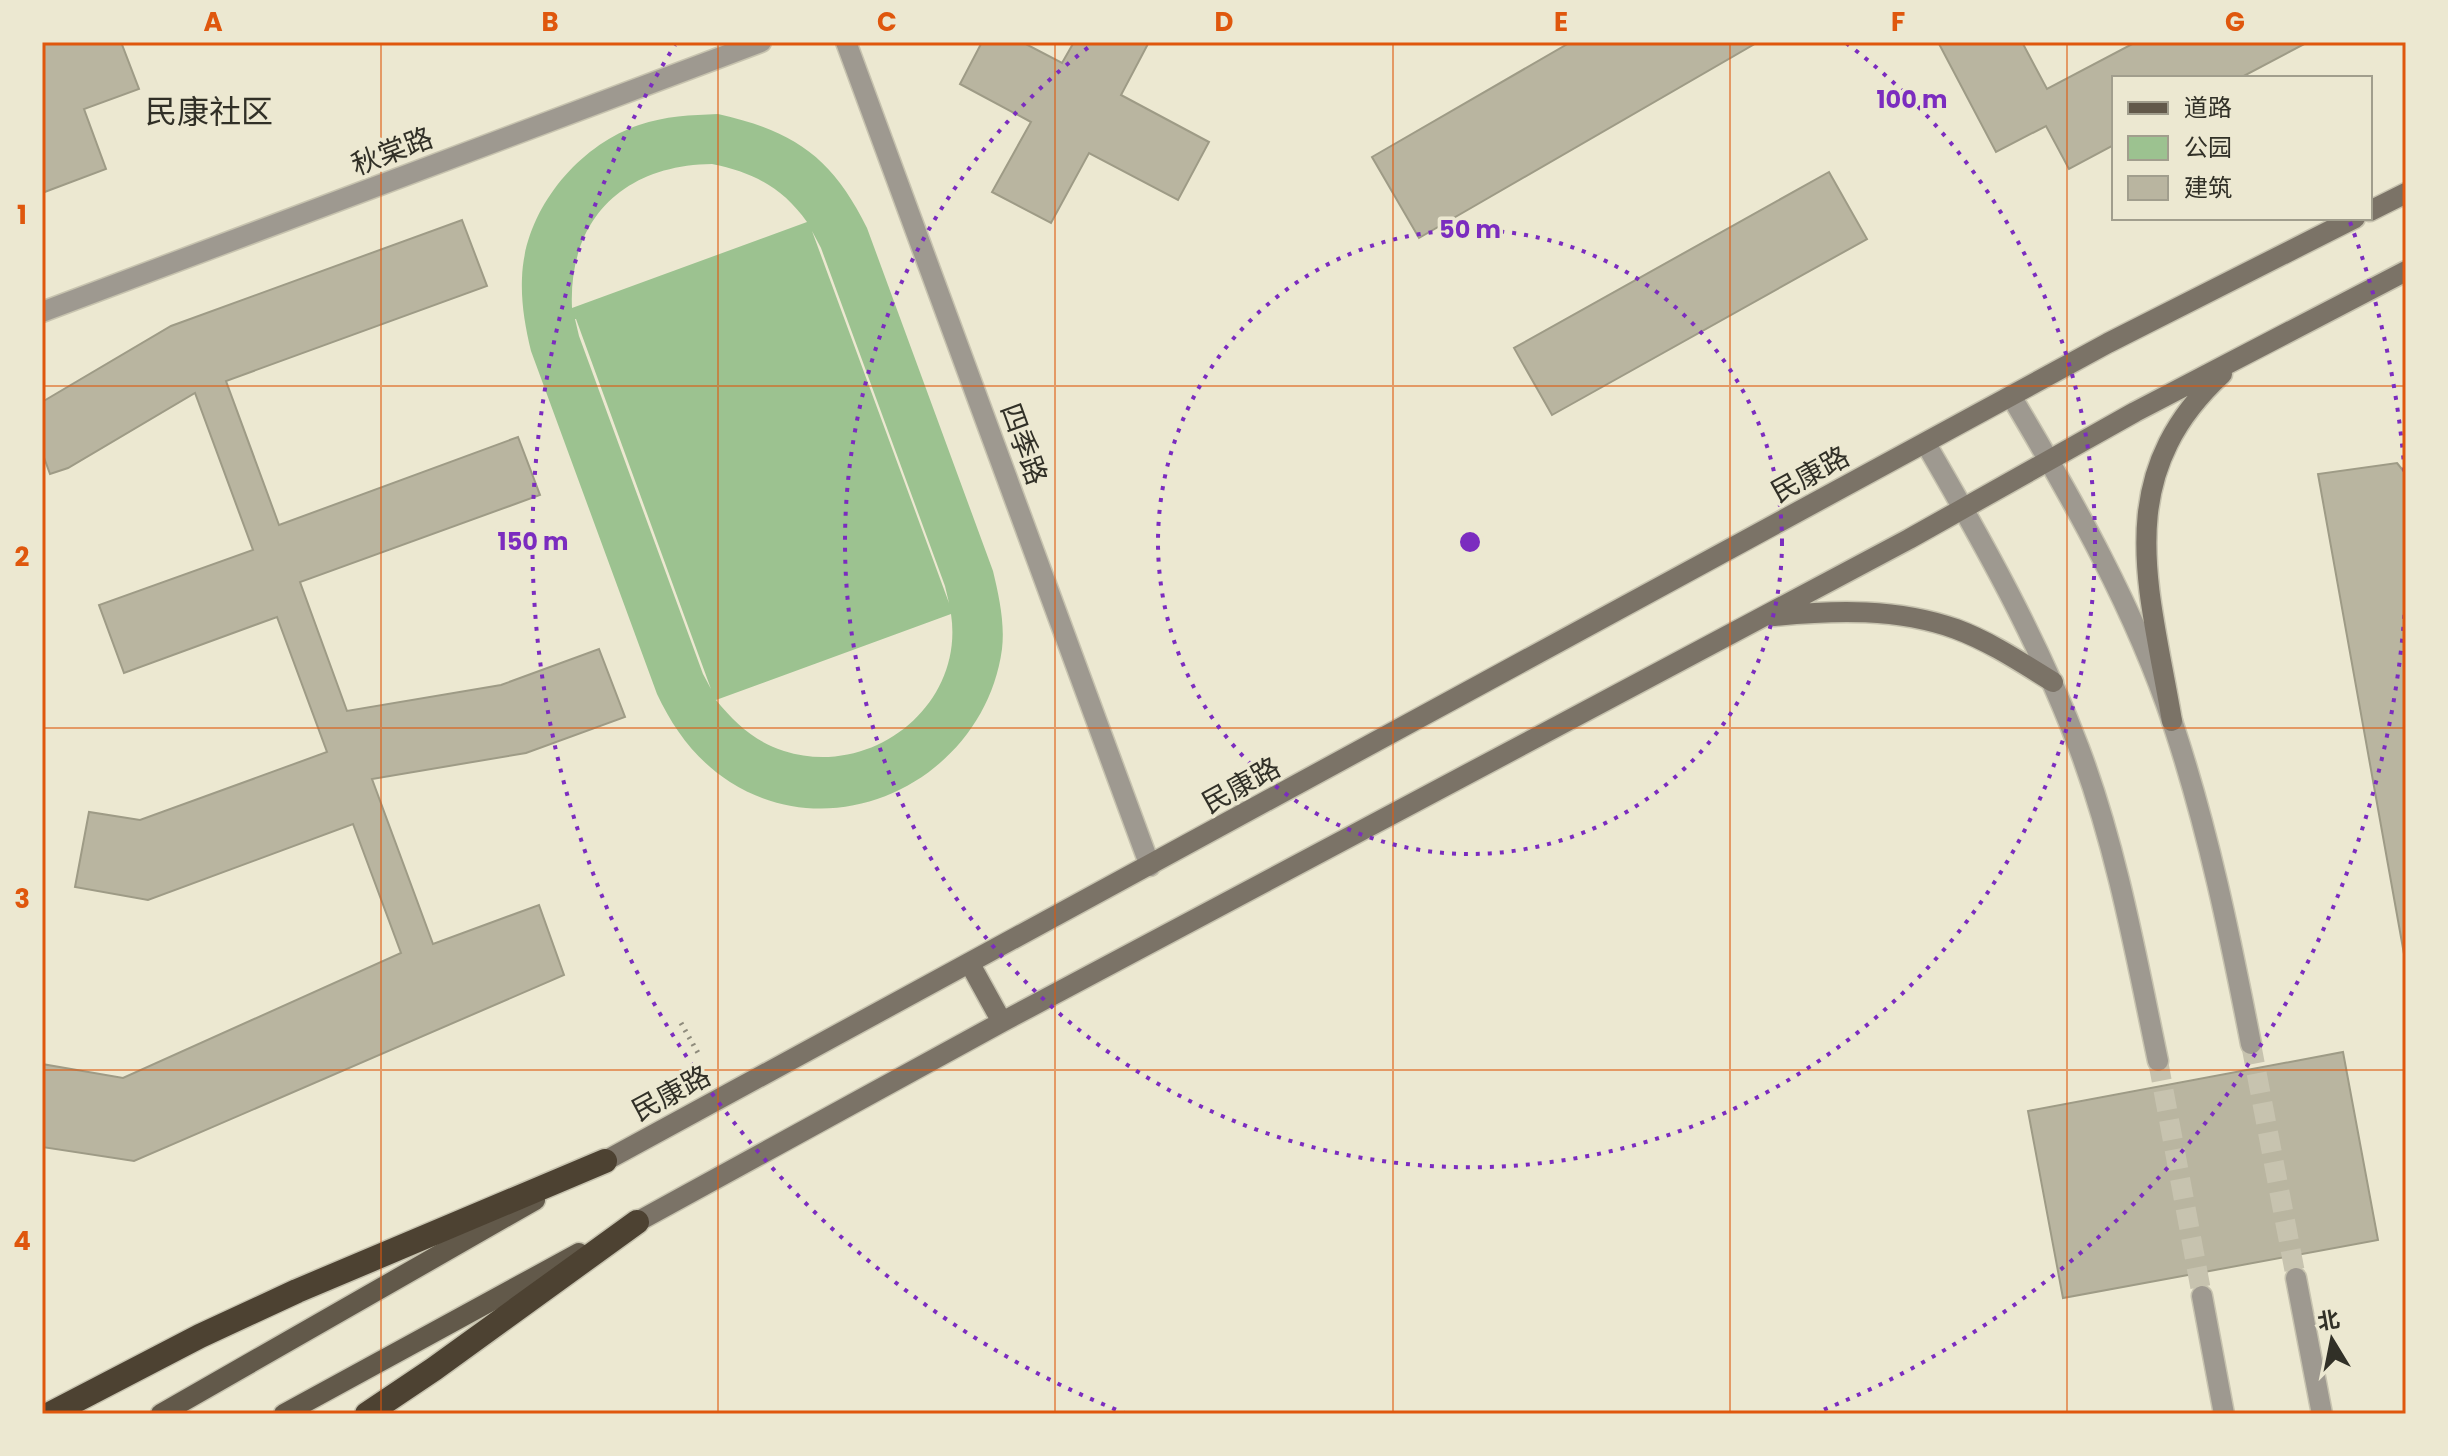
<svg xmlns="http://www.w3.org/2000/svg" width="2448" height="1456" font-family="Poppins,'Noto Sans SC',sans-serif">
  <rect width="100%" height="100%" fill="#ece8d1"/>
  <path fill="#9cc290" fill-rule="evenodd" d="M718 114C794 131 832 157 867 228L993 571C999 596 1005 623 1002 649 985 775 841 852 730 782 696 760 674 730 657 694L531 351C525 326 521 303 522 278 524 211 577 146 639 125 665 116 691 115 718 114ZM712 164C753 172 783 188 807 222L572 308C568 219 624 165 712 164ZM812 231 821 248 945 586 949 603ZM575 319H576L711 689 703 674 579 336ZM951 614C965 706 871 779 784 751 755 742 735 723 716 700Z"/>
  <path fill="#b9b5a0" stroke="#9e9b86" stroke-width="2" d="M42 42H121L139 89 84 109 106 169 42 193Z
    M982 42H1022L1062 63 1074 42H1149L1121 95 1209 142 1178 200 1089 153 1051 223 992 192 1031 122 960 84Z
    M1571 42H1758L1419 238 1372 157Z
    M1938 42H2022L2047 89 2136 42H2308L2240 78H2114V145L2069 169 2046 126 1996 152Z
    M1829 172 1867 239 1552 415 1514 348Z
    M462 220 487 286 226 381 279 525 518 437 540 495 300 582 347 711 501 685 599 649 625 717 526 753 372 779 433 944 539 905 564 975 134 1161 42 1147V1064L123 1078 401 953 353 824 148 900 75 887 89 812 140 820 327 752 277 617 124 673 99 605 253 550 195 393 68 468 50 474 42 452V402L171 326Z
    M2397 463 2406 474V965L2318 474Z
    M2343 1052 2378 1240 2063 1298 2028 1111Z"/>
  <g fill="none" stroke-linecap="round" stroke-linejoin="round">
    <path stroke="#c7c3af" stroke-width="20" stroke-dasharray="20 10" stroke-linecap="butt" d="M2251 1044 2296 1278
      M2158 1061 2202 1296"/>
    <defs>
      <path id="street" d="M846 42 1150 866
        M42 312 761 42
        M2011 396C2073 500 2135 609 2173 724 2208 829 2230 936 2251 1044
        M1926 444C1983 542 2039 642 2079 748 2117 849 2136 956 2158 1061
        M2296 1278 2322 1414
        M2202 1296 2224 1414"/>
      <path id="secondary" d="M2370 211 2406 193
        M1774 616C1835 610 1897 608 1956 629 1991 642 2022 663 2053 682
        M2172 721C2150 590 2109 478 2222 374
        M970 964 1002 1022
        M605 1161 2108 343 2355 218
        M637 1222 1002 1022 1909 539 2135 412 2406 271"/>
      <path id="primary" d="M161 1414 535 1200
        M284 1414 579 1253"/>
      <path id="highway" d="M50 1414 200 1336 297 1291 605 1161
        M367 1414 434 1369 637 1222"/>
    </defs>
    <use href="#street" stroke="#c7c3af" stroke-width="23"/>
    <use href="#secondary" stroke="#c7c3af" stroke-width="23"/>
    <use href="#primary" stroke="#c7c3af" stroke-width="23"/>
    <use href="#highway" stroke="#c7c3af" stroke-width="27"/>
    <path stroke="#8e8b7c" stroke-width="5" stroke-dasharray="2 6" stroke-linecap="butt" d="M681 1023 698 1053"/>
    <use href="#street" stroke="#9e9990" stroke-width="20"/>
    <use href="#secondary" stroke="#7b7367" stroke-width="20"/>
    <use href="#primary" stroke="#62594a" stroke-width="20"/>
    <use href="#highway" stroke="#4d4232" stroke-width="24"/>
  </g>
  <path fill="none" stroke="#df570d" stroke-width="2" stroke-opacity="0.55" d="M381 42V1414M718 42V1414M1055 42V1414M1393 42V1414M1730 42V1414M2067 42V1414M42 386H2406M42 728H2406M42 1070H2406"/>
  <g fill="none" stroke="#7b2cbf" stroke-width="4" stroke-dasharray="4 8">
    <circle cx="1470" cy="542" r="312"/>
    <path d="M1846 43A625 625 0 1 1 1094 43"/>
    <path d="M2406 591A937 937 0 0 1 1813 1414M1127 1414A937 937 0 0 1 675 45M2350 222A937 937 0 0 1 2406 493"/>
  </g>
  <g text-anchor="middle" stroke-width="7" stroke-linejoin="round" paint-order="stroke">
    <g font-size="28" fill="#313027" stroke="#ece8d1">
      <text transform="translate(392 151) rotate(-21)" y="10">秋棠路</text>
      <text transform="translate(1024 444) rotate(70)" y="10">四季路</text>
      <text transform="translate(1810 474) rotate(-29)" y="10">民康路</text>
      <text transform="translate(1241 785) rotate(-29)" y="10">民康路</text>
      <text transform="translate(671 1093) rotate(-28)" y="10">民康路</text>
    </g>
    <g font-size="32" fill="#313027" stroke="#ece8d1">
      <text x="209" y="123">民康社区</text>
    </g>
  </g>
  <circle cx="1470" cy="542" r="12" fill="#7b2cbf" stroke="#ece8d1" stroke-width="4"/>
  <g font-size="24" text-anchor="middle" font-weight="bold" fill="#7b2cbf" stroke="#ece8d1" stroke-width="7" stroke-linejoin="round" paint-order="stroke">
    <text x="1912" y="108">100 m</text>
    <text x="1470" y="238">50 m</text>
    <text x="533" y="550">150 m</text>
  </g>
  <rect width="2448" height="1456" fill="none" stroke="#ece8d1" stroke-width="88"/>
  <rect x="2112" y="76" width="260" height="144" fill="#ece8d1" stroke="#a19e8d" stroke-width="2"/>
  <rect x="2128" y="102" width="40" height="12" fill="#62594a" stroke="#a19e8d" stroke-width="2"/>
  <text x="2184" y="116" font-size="24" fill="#313027">道路</text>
  <rect x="2128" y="136" width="40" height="24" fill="#9cc290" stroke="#a19e8d" stroke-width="2"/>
  <text x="2184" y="156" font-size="24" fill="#313027">公园</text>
  <rect x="2128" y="176" width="40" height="24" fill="#b9b5a0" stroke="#a19e8d" stroke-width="2"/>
  <text x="2184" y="196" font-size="24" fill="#313027">建筑</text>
  <g transform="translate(2332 1340) rotate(350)" stroke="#ece8d1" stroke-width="6" paint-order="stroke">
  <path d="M0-6L14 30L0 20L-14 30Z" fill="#313027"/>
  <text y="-12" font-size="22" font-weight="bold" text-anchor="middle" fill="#313027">北</text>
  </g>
  <rect x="44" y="44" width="2360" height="1368" fill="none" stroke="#df570d" stroke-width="3"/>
  <g font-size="26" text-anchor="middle" font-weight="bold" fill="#df570d">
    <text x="213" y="31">A</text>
    <text x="550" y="31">B</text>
    <text x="887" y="31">C</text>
    <text x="1224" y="31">D</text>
    <text x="1561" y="31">E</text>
    <text x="1898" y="31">F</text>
    <text x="2235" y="31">G</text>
    <text x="22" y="224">1</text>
    <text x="22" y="566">2</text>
    <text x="22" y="908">3</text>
    <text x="22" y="1250">4</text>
  </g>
</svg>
